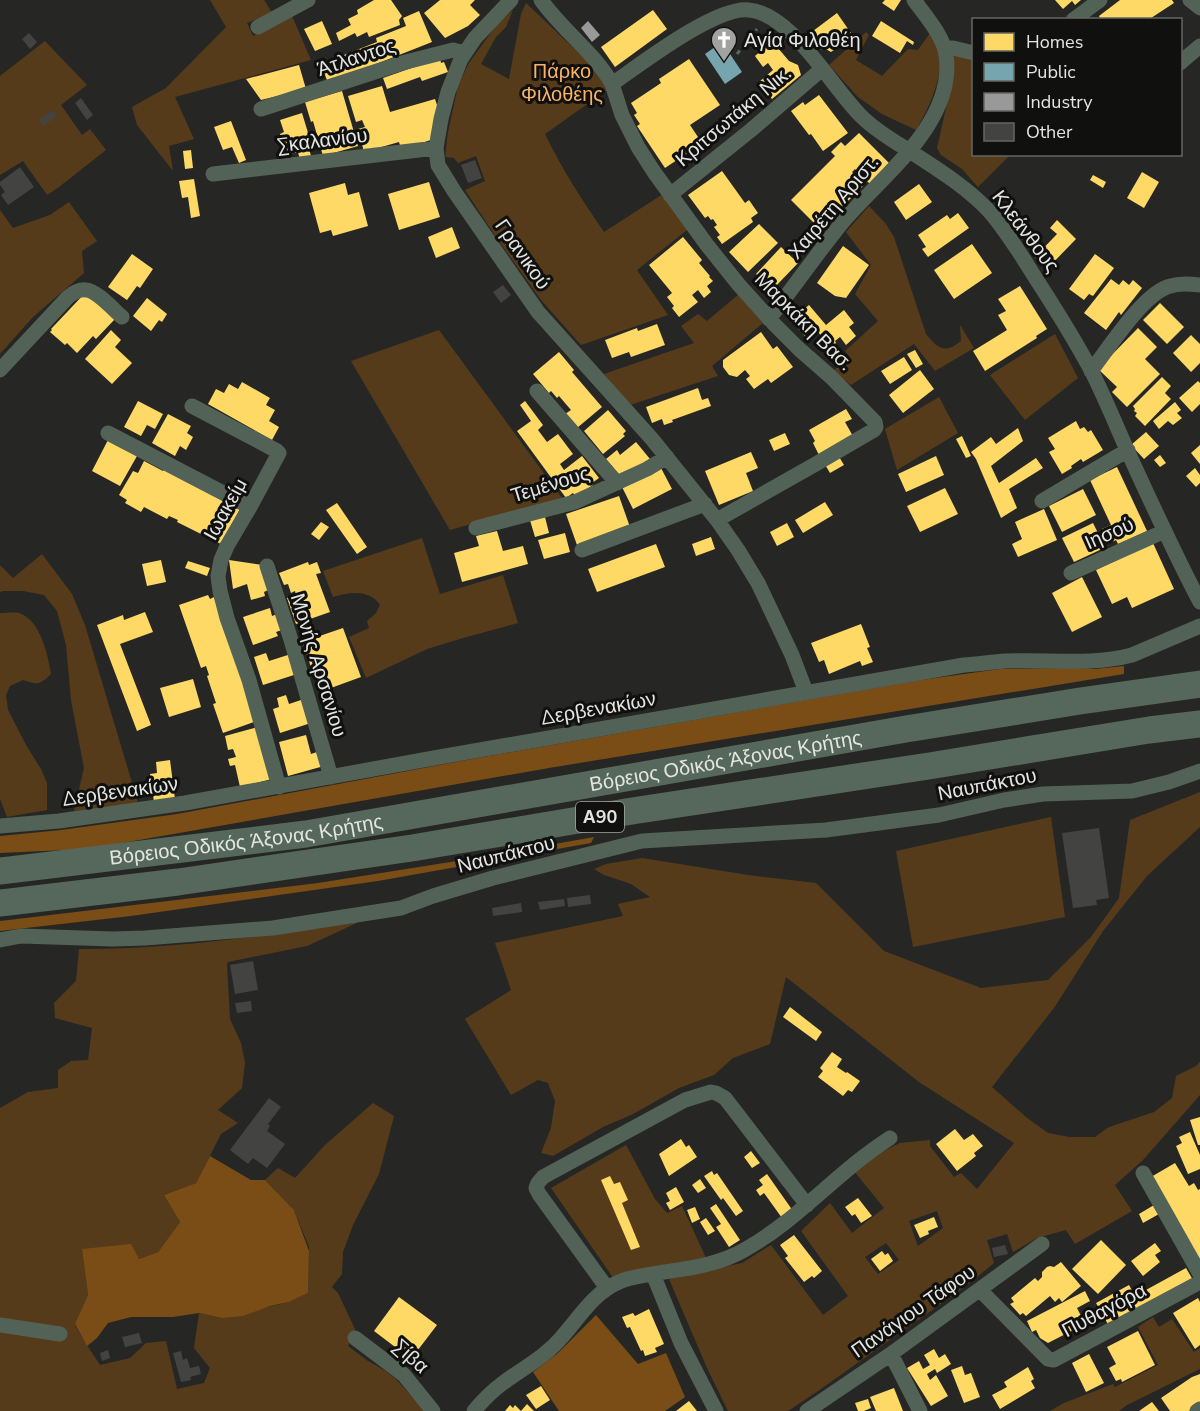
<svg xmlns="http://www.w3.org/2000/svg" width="1200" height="1411" font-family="'Nunito Sans',sans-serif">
  <rect width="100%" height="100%" fill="#262725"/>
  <path fill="#563b1b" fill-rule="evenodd" d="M210 0H264L272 13 247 23 253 36 292 16 311 60 175 97 194 139 169 146 173 171 137 125 132 107 166 88 226 27Z
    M526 3 585 59 596 72 607 90 545 134C562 169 582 200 604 232L663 194 687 230 637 270 668 315 581 345 541 300 496 237 465 190 485 181 476 156 458 163 454 158 445 157 448 132 458 86 469 63 495 27 513 10 506 27 496 37 481 64 509 79 521 14Z
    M866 32 869 35 856 60 882 76 908 49 918 50 930 33C932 37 935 41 937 45 947 71 929 108 916 130L882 114 858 97 829 65Z
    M45 41 87 85 61 105 82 135 90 129 106 150 59 187 47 195 23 161 0 175V76Z
    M952 56 973 57 974 154 1010 155 978 187 962 169 941 155 937 148 953 77Z
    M69 202 97 241 82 251 84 273 33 317 0 354V210L13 228 50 215Z
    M869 206 886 224 894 237 926 334C938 349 945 354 961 341L960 325 974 348 935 371 914 344 851 385 833 371 850 357 845 351 878 321 855 294 871 265 846 232Z
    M739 294 764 322 712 366 718 376 630 405 604 374 694 343 681 326 698 314 707 321Z
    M439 330 562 498 450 530 351 361Z
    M1055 334 1078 378 1025 420 990 375Z
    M939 397 958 433 897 470 885 429Z
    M422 538 440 594 503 575 518 623 463 638 427 649 366 678 349 637 369 628 367 621 376 613 380 605C370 589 348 592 333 597L323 571Z
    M42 554 72 594 85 625 138 803 74 811 84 768 71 700 66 645 57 611 44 595 23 591H3L0 592V565L13 578Z
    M0 613C6 613 14 612 19 613 41 620 48 656 51 674 40 685 37 685 23 680L10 686 6 695 8 710 26 745 41 769 47 783V810L7 817 0 799Z
    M1200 792V827L1147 876 1103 931 1054 1008 992 1087 1026 1117 1048 1133 1069 1137H1095L1109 1127 1154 1112 1172 1098 1176 1076 1196 1066 1200 1062V1095L1143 1160 1115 1185 1132 1211 1075 1244 1066 1230 1037 1238 1013 1252 1007 1234 987 1240 994 1263 966 1286 818 1391 788 1411H728L707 1368 669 1279 742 1263 771 1245 823 1315 848 1296 801 1231 830 1203 852 1233 884 1208 854 1171 881 1152 900 1143 930 1140V1146L954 1177 961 1173 977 1189 1014 1143 919 1082 786 977 770 1044 733 1058 714 1075 679 1088 633 1114 603 1127 553 1156 541 1153 551 1128 555 1101 548 1083 538 1080 511 1095 465 1019 511 990 495 943 623 916 618 904 650 897 631 884 604 875 594 869 606 864 642 858 748 875 816 883 884 951 981 988 1048 980 1091 937 1119 898 1130 820ZM937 1211 943 1228 918 1246 909 1221ZM886 1243 899 1260 878 1274 865 1257Z
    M1051 817 1065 917 913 947 896 851Z
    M359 922 307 946 228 962 227 964 230 1019 241 1043 245 1063 242 1088 218 1110 238 1123 221 1134 196 1183 164 1195 180 1222 158 1252 139 1259 82 1249 88 1295 75 1325 83 1339 100 1365 130 1358 146 1343 166 1341 177 1389 204 1383 210 1368 194 1348 199 1313 222 1318 289 1302 308 1293 309 1247 294 1210 265 1180 278 1168 295 1178 325 1145 373 1103 394 1116 379 1174 353 1225 343 1252 342 1274 332 1287 338 1293 355 1329 348 1346 368 1361 384 1370 396 1379 424 1411H0V1108L28 1092 58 1088V1070L71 1061 88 1060 92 1028 55 1018 54 1003 76 981 79 949C173 950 266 935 359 922Z
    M626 1145 655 1199 667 1213 682 1206 707 1260 614 1279 551 1188Z
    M1153 1317 1159 1327 1172 1319 1194 1352 1200 1348V1369L1127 1405 1119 1411H1050L1064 1403 1113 1384 1115 1387 1158 1365 1138 1327Z"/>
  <path fill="#794d15" d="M1124 666V674L549 768 88 849 0 853V836L61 830 177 814 461 761 914 681 1000 669 1071 668 1095 669Z
    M594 837 591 843 378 881 131 916 0 931V921L318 883 482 857Z
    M210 1156 251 1180H265L294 1210 309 1251 308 1293 289 1302 270 1306 243 1316 222 1318 199 1313 173 1317H131L108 1323 97 1338 87 1346 75 1324 88 1295 82 1249 131 1244 139 1259 158 1252 180 1222 164 1195 196 1183Z
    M596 1315 638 1364 666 1353 685 1397 665 1411H559L533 1372 558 1353Z"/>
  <path fill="#ffd966" d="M374 0H391L402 16 399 20 400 25 369 37 367 32 357 37 355 33 339 41 336 33 351 25 348 19 358 14 357 10Z
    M440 0H475L470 5 480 15 468 26 445 38 424 13Z
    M885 0H901L894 11 882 3Z
    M1055 0H1081L1075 5 1072 1 1063 9Z
    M1120 0H1172L1174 3 1148 20H1101L1099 16Z
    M653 10 667 29 615 67 601 47Z
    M419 11 432 42 328 83 321 64 377 42 376 38 406 26 403 18Z
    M837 13 853 36 831 52 824 48 821 50 809 34Z
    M322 21 332 44 315 51 304 29Z
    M881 21 914 42 913 45 907 41 900 53 872 36Z
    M772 41 789 61 798 65 801 75 772 99 767 92 762 89 759 82 773 70 768 63 763 67 755 56Z
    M440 58 441 63 444 62 448 72 422 81 420 77 387 89 383 78Z
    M689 59 720 105 690 125 704 146 691 155 689 152 665 168 637 126 640 124 634 115 637 113 631 103 661 83 659 79Z
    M299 65 306 89 261 100 246 79Z
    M382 86 390 112 435 99 438 108 431 140 401 149 399 142 364 152 358 129 365 127 362 120 356 122 348 96Z
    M342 91 358 146 323 156 313 121 311 122 305 102Z
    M819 95 848 133 823 151 811 134 809 135 791 111 803 102 805 105Z
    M302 113 309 136 306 137 311 156 300 160 298 152 287 155 280 134 284 132 280 120Z
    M231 121 246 160 239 163 232 147 223 150 214 127Z
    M859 133 890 164 870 184 855 169 852 172 864 185 820 229 791 200 835 156 831 152 841 142 845 146Z
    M191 150 193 168 185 169 183 151Z
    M722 171 745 203 749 200 758 213 751 218 753 222 722 244 717 237 720 235 714 227 717 225 713 219 711 220 708 216 705 218 688 195Z
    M1142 172 1159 182 1144 208 1127 198Z
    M1093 175 1106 182 1103 188 1090 180Z
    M194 179 200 216 191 218 188 197 182 198 179 181Z
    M429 182 440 217 399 230 388 194Z
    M345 183 348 195 359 192 368 226 333 236 331 230 320 233 309 193Z
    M919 184 932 202 906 220 894 202Z
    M958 213 969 228 928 257 922 249 926 247 918 235 947 215 950 219Z
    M1057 220 1076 239 1047 269 1035 257 1057 234 1050 228Z
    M759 224 778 243 748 272 729 252Z
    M452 227 460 248 436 258 428 237Z
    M683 237 702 260 699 263 710 276 709 277 713 281 707 286 711 292 704 298 698 290 692 295 698 302 679 317 672 308 674 306 667 297 672 293 649 265Z
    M972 244 992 273 954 299 934 270Z
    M843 246 869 265 846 298 835 296 817 283Z
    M781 247 798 263 773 289 756 274Z
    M132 254 153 269 140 288 137 286 127 300 108 287Z
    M1095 254 1114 268 1093 296 1089 294 1084 300 1069 289Z
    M1111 279 1119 285 1123 280 1129 285 1133 280 1142 288 1121 315 1119 312 1106 330 1084 313Z
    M1020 286 1047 329 1036 336 1037 338 985 371 973 351 1007 330 998 315 1006 311 998 299Z
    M86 292 115 319 96 339 93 336 77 353 67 343 65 345 50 332 52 330 51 329Z
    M147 298 167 314 162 322 159 320 151 331 133 316Z
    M1160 303 1184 327 1167 344 1143 320Z
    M809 305 826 325 844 310 854 323 849 327 856 336 846 345 840 337 835 341 836 343 831 347 818 332 808 340 791 320Z
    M657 324 665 345 631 357 629 352 612 358 605 340 637 328 638 331Z
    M1138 328 1157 347 1145 359 1160 374 1127 407 1112 392 1117 387 1098 369Z
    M111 330 121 340 115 347 132 363 112 384 85 359Z
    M761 332 773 349 777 346 793 367 771 383 768 379 754 389 746 379 750 376 745 370 737 377 729 375 723 367V360Z
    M1191 335 1200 344V363L1191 372 1173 353Z
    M915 350 923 364 916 368 907 354Z
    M559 352 574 370 572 372 602 407 577 428 565 414 571 410 559 396 557 398 551 391 549 393 533 374Z
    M904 357 912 370 890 384 881 371Z
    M920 370 934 389 903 413 889 395Z
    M1162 377 1171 386 1165 393 1171 399 1145 426 1135 416 1137 413 1134 411 1135 409 1133 406Z
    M1198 381 1200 383V404L1192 412 1179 398Z
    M242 382 270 398 266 405 275 410 269 421 279 427 272 440 208 404 216 389 224 393 229 384 238 389Z
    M698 388 702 400 708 398 711 406 672 420 673 422 664 425 662 419 652 423 646 407Z
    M138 401 163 414 155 429 147 425 141 436 124 427Z
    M525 401 543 425 538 430 547 442 558 434 573 454 560 464 564 470 582 456 599 478 592 483 593 485 576 497 573 493 566 498 517 431 531 421 520 405Z
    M1175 402 1181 410 1177 413 1182 418 1173 425 1168 421 1159 429 1153 421Z
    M846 409 852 419 845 422 854 438 820 457 813 443 815 441 809 430Z
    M608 410 626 431 623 434 625 436 603 454 584 431Z
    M168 414 191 426 187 433 193 437 186 450 180 446 175 456 152 443Z
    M1076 421 1080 429 1084 427 1088 432 1091 430 1103 450 1083 462 1081 459 1071 466 1072 468 1062 474 1049 452 1055 449 1048 438Z
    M1018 428 1023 441 991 466 999 483 1036 458 1043 468 1009 489 1017 508 1001 518 976 459 971 452 991 437 996 444Z
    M1146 432 1159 446 1144 459 1131 445Z
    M785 433 790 444 774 451 769 440Z
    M962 436 971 456 966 458 956 439Z
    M108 440 137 456 120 486 92 471Z
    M636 442 650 459 621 477 606 459 617 450 620 455Z
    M1200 445V464L1191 453Z
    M751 452 758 468 746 473 753 491 719 505 705 471Z
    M838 455 844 465 830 473 824 463Z
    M1160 455 1166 463 1160 467 1154 460Z
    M936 456 944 475 906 492 898 474Z
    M144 461 163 471 164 469 240 509 221 544 177 522 178 520 169 516 167 519 144 507 141 512 125 503 127 500 119 495 133 471 138 473Z
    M1117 467 1147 531 1118 544 1116 540 1108 544 1102 529 1111 525 1090 480Z
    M661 468 672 489 633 509 622 487Z
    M1195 468 1200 475V483L1196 487 1186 476Z
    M945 488 958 514 920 532 907 506Z
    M1083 489 1096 515 1062 532 1049 506Z
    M619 496 630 527 577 545 566 514Z
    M825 502 833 515 803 533 795 520Z
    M337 503 367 547 357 554 326 510Z
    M1044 509 1057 540 1018 557 1012 544 1022 539 1015 522Z
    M544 513 549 533 535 537 529 517Z
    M321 522 329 527 319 540 311 534Z
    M787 523 794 537 777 546 770 532Z
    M1093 523 1103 543 1100 545 1102 549 1074 562 1062 538Z
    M497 531 503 551 523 546 528 564 462 582 454 553 479 546 476 536Z
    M565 533 570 552 544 559 538 540Z
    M711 537 715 549 696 556 692 544Z
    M1153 543 1174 589 1132 608 1127 597 1112 604 1096 570Z
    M656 544 665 567 597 592 588 569Z
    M161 560 166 582 147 586 142 564Z
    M229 560 263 565 268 590 264 592 265 596 251 600 247 584 233 589Z
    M188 561 210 568 207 576 185 568Z
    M308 562 309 565 317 562 321 573 316 574 330 612 296 624 287 598 296 595 295 591 291 593 288 584 284 585 279 573Z
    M1082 577 1102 617 1072 632 1052 593Z
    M208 595 210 599 214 597 257 721 223 733 213 704 216 703 207 676 209 675 206 666 201 668 179 605Z
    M270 608 272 616 277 614 282 630 276 632 278 636 253 645 243 617Z
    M145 612 153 632 120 644 151 725 137 731 97 625 123 615 124 620Z
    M861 624 870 647 867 648 873 662 862 666 860 661 829 674 824 660 819 662 811 643Z
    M343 628 361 677 320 692 302 642Z
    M266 653 269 661 291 654 297 674 263 685 254 657Z
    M193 679 201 707 169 717 160 688Z
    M286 695 289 704 304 699 311 723 280 733 273 709 279 707 277 698Z
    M258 727 272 779 240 787 235 765 230 766 228 759 236 757 233 749 228 750 225 736Z
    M306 735 311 754 320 751 324 766 288 776 279 742Z
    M170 760 175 799 154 802 150 774 157 773 156 762Z
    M790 1007 822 1032 816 1041 783 1017Z
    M832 1052 842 1059 837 1067 846 1073 847 1072 860 1081 852 1092 848 1090 843 1096 818 1077 823 1071 820 1068Z
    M1200 1117V1145H1198L1190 1120Z
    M955 1129 964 1140 973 1134 983 1146 974 1153 976 1156 957 1171 936 1144Z
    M1190 1132 1200 1155V1169L1188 1174 1176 1146 1182 1143 1179 1137Z
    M681 1139 686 1147 689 1145 697 1157 669 1176 659 1154Z
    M751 1151 760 1163 752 1168 744 1157Z
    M1175 1163 1189 1186 1194 1183 1198 1190 1200 1189V1260L1151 1177Z
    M712 1171 714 1175 717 1173 743 1211 736 1216 723 1198 721 1200 704 1176Z
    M767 1174 793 1211 782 1218 764 1193 760 1196 756 1190 763 1185 759 1180Z
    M610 1176 614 1184 620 1182 628 1200 622 1203 640 1247 631 1250 601 1180Z
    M700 1179 706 1188 698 1193 692 1185Z
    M676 1187 684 1202 670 1210 666 1203 670 1201 666 1193Z
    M858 1198 872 1216 861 1223 855 1214 852 1216 845 1207Z
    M716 1204 740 1240 729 1247 716 1227 721 1224 710 1208Z
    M1154 1205 1159 1214 1143 1223 1139 1214Z
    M695 1207 700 1219 692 1223 687 1210Z
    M934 1217 938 1227 928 1231 929 1234 920 1238 914 1225Z
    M706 1218 715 1231 708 1235 700 1222Z
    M794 1235 822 1271 814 1278 812 1276 804 1282 785 1258 788 1256 780 1245Z
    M1101 1240 1126 1265 1098 1294 1072 1269Z
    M1155 1243 1161 1251 1155 1255 1160 1262 1143 1276 1131 1261Z
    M882 1251 885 1255 888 1253 893 1261 880 1271 871 1259Z
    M1061 1262 1081 1286 1062 1302 1059 1298 1055 1302 1050 1296 1026 1316 1023 1313 1020 1315 1010 1304 1014 1302 1011 1298 1035 1278 1038 1281 1042 1277V1272L1047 1267 1050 1266 1054 1267Z
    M1186 1268 1193 1280 1109 1326 1096 1303 1129 1285 1135 1296Z
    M1085 1291 1090 1301 1077 1308 1085 1324 1048 1343 1040 1338 1036 1330 1032 1332 1027 1321Z
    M399 1297 437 1325 411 1359 374 1331Z
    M1198 1298 1200 1302V1345L1195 1349 1173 1313Z
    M649 1309 664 1344 655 1348 657 1352 645 1356 643 1350 641 1351 630 1327 627 1328 622 1317 633 1313 635 1316Z
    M1138 1331 1155 1365 1122 1382 1121 1379 1116 1381 1109 1368 1116 1364 1107 1347Z
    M934 1349 939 1358 945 1354 951 1364 937 1373 935 1369 927 1374 930 1380 936 1375 948 1396 931 1406 907 1368 919 1361 923 1369 930 1365 924 1355Z
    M1089 1354 1104 1383 1086 1392 1072 1363Z
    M962 1366 965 1375 971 1373 980 1397 964 1403 951 1370Z
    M1028 1367 1034 1379 1031 1381 1035 1388 1000 1409 992 1395 1007 1387 1004 1382Z
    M1200 1374V1403L1189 1411H1170L1161 1398 1192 1377Z
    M541 1386 550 1400 536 1409 526 1395Z
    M894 1388 903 1411H876L870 1397Z
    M868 1399 871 1408 864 1411H858L855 1403Z
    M689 1401 697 1411H676Z
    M1152 1402 1159 1411H1139Z
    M527 1404 534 1411H505L510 1405 513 1408 515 1405 521 1411Z"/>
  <path fill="#76a5af" d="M722 42 742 72 725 84 705 54Z"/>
  <path fill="#999" d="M588 21 600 35 592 42 581 28Z"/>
  <path fill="#434341" d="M29 33 37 42 30 49 22 39Z
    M81 98 93 115 87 120 75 103Z
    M53 110 57 116 43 126 39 120Z
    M475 160 482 178 468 183 461 165Z
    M20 167 34 187 8 205 1 195 5 192 0 185V182Z
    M503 285 511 295 501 303 493 292Z
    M1099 828 1109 898 1096 900 1097 905 1073 908 1062 833Z
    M590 895 591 904 568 907 567 898Z
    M564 899 565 906 540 910 538 902Z
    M521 903 522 912 493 916 492 908Z
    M253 961 258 990 235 994 230 965Z
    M251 1001 252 1011 237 1013 235 1003Z
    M269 1098 281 1107 268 1124 270 1126 267 1131 285 1144 267 1168 253 1158 248 1164 230 1150Z
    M1005 1245 1008 1254 994 1257 992 1248Z
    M139 1333 142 1343 125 1347 122 1337Z
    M108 1350 110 1358 102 1361 100 1353Z
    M181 1351 183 1360 187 1358 190 1368 199 1366 201 1374 190 1377 191 1380 181 1382 173 1353Z"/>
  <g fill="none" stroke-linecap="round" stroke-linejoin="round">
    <path stroke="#5b655d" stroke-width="3" stroke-dasharray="4.5 3" stroke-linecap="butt" d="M737 54 757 29"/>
    <path stroke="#536257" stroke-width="15" d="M511 0 475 38 461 59 448 92 441 119 436 148 438 165 454 191 538 312 652 439 717 520 738 550 758 583 792 655 806 692
      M541 0C562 30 594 52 612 84 641 64 716 6 749 10 792 14 831 86 861 116 874 129 890 139 905 148 934 167 966 186 990 212 1009 234 1024 260 1040 285 1058 313 1076 342 1092 372 1105 398 1116 425 1128 452 1151 502 1174 553 1200 602
      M1190 0 1200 8
      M1073 20 1100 0
      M258 27 308 0
      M945 48H953L974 53
      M1180 63 1200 46
      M612 84 622 115 638 147 654 172 707 245 739 285 775 325 799 349 831 377 875 422 876 427 874 430 814 465 717 520
      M261 109 402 63 453 50 465 53
      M213 174 436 148
      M670 195 751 130 822 69
      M769 319C793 288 816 255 841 224 879 178 956 124 946 55 944 37 925 15 914 0
      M0 370 68 297C73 293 80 289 86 290 96 290 114 310 122 317
      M1091 371C1109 348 1141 297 1167 287 1178 283 1189 284 1200 285
      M537 391 617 483
      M192 406 277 451 279 453 250 507 227 546 221 560 218 576 220 591 227 618 249 680 279 787
      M108 433 250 507
      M1042 501 1128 450
      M476 528 575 502 647 469 667 457
      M582 550 705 504
      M267 566 291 640 331 777
      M1071 573 1165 531
      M0 826 59 821 185 803 434 758 964 665C978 664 992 662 1006 661 1048 659 1091 666 1132 655L1200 626
      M0 940 21 936 113 939 145 938 273 928 401 908 433 896 493 878 642 841 826 830 939 815 1004 800 1043 794 1132 791 1169 782 1200 771
      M1143 1173 1200 1274
      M653 1274 681 1343 716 1411
      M607 1288 539 1194 536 1188 538 1183 543 1177 554 1171 685 1100 711 1092 716 1093 725 1098 807 1205
      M980 1290 1048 1359 1054 1360 1200 1282
      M0 1325 60 1334
      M355 1338 404 1375 433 1411
      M891 1354 920 1411
      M474 1411C483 1400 492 1391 503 1383 523 1368 545 1357 561 1338 579 1318 593 1293 619 1282 627 1278 637 1277 646 1275 680 1269 716 1267 746 1249 799 1219 838 1171 890 1138
      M807 1411 891 1354 1042 1244
      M1197 1411 1200 1409"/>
    <g stroke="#55685b" stroke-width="27">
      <path id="s1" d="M0 871 306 834 906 729 1080 701 1200 684"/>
      <path d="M0 903 178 882 412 848 632 811 929 766 1149 730 1200 724"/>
    </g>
  </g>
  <defs>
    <symbol id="church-pin" viewBox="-11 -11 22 30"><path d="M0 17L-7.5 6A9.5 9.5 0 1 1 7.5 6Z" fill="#a2a2a0" stroke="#10100e"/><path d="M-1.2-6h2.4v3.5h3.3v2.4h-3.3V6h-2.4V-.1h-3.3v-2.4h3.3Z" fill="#fff"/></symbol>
  </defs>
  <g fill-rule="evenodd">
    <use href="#church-pin" x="709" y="25" width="30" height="40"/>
  </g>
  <g text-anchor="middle" stroke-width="6" stroke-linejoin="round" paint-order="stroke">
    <rect fill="#10100e" stroke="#a4a5a2" stroke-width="1.5" x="576" y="802" width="48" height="30" rx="4.5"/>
    <g font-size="18" font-weight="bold" fill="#e4e5e2">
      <text x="600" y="823">Α90</text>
    </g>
    <g font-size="20" fill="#e4e5e2" stroke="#10100e" text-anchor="start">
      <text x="744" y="47">Αγία Φιλοθέη</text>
    </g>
    <g font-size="20" fill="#e4e5e2" stroke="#10100e">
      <text transform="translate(356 57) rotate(-18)" y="7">Άτλαντος</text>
      <text transform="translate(733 116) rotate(-40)" y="7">Κριτσωτάκη Νικ.</text>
      <text transform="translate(322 140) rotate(-7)" y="7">Σκαλανίου</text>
      <text transform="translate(833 207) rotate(-50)" y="7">Χαιρέτη Αριστ.</text>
      <text transform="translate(1026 231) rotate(53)" y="7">Κλεάνθους</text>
      <text transform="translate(523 254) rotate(55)" y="7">Γρανικού</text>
      <text transform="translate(804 321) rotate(45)" y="7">Μαρκάκη Βασ.</text>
      <text transform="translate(550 484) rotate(-17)" y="7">Τεμένους</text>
      <text transform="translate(225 509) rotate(-61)" y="7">Ιωακείμ</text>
      <text transform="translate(1109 533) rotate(-24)" y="7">Ιησού</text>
      <text transform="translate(319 665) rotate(73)" y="7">Μονής Αρσανίου</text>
      <text transform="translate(598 708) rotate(-10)" y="7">Δερβενακίων</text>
      <text dy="7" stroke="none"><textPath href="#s1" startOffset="734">Βόρειος Οδικός Άξονας Κρήτης</textPath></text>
      <text transform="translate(987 784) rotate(-11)" y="7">Ναυπάκτου</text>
      <text transform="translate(120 791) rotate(-8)" y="7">Δερβενακίων</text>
      <text dy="7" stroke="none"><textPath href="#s1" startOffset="248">Βόρειος Οδικός Άξονας Κρήτης</textPath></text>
      <text transform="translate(506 854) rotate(-14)" y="7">Ναυπάκτου</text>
      <text transform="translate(1104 1310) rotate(-28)" y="7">Πυθαγόρα</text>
      <text transform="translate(913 1311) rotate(-35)" y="7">Πανάγιου Τάφου</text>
      <text transform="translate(411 1356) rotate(42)" y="7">Σίβα</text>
    </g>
    <g font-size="20" fill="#f9b266" stroke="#10100e">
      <text x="562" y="78">Πάρκο<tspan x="562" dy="23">Φιλοθέης</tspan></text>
    </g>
  </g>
  <rect x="972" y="18" width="210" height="138" fill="#10100e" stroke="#656563" stroke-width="1.5"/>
  <rect x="984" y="33" width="30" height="18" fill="#ffd966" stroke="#656563" stroke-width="1.5"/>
  <text x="1026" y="48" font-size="18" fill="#e4e5e2">Homes</text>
  <rect x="984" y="63" width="30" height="18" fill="#76a5af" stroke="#656563" stroke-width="1.5"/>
  <text x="1026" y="78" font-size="18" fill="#e4e5e2">Public</text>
  <rect x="984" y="93" width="30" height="18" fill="#999999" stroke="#656563" stroke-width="1.5"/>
  <text x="1026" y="108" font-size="18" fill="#e4e5e2">Industry</text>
  <rect x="984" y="123" width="30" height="18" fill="#434341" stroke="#656563" stroke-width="1.5"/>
  <text x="1026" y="138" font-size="18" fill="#e4e5e2">Other</text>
</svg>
